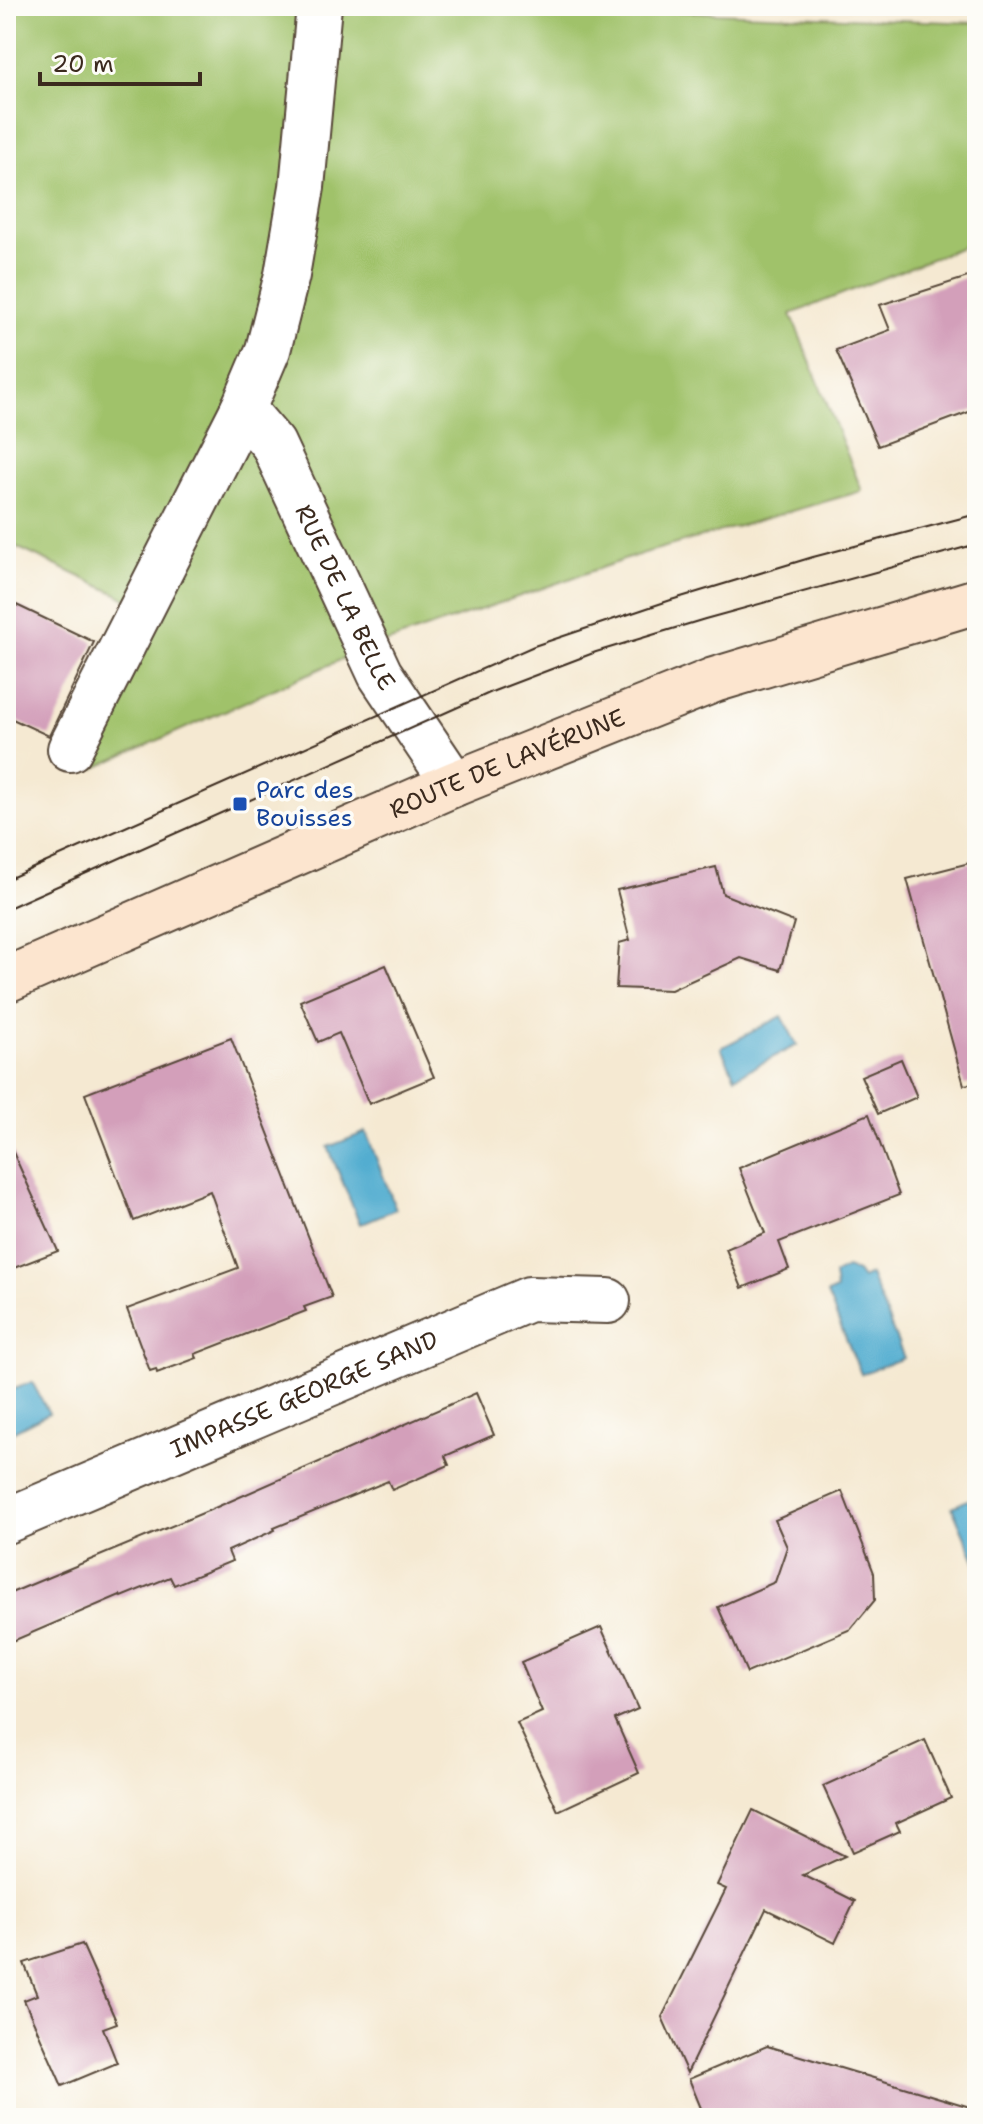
<svg xmlns="http://www.w3.org/2000/svg" width="983" height="2124" font-family="'Shantell Sans',sans-serif">
	<style>
		.green { fill: #a0c26b; stroke: #6e7644; stroke-width: 2 }
		.water { fill: #52add0; stroke: #466c77; stroke-width: 2 }
		.building { fill: #d39fba }
		.lines { fill: none; stroke-linecap: round; stroke-linejoin: round }
		.minor-casing { stroke: #574739; stroke-width: 48 }
		.secondary-casing { stroke: #574739; stroke-width: 48 }
		.minor { stroke: #fff; stroke-width: 44 }
		.secondary { stroke: #fce5cf; stroke-width: 44 }
		.tram { stroke: #3b2a1e; stroke-width: 2 }
		.transit-dot { fill: #1a4fb4; stroke: #fdfcf7; stroke-width: 3 }
		.labels { text-anchor: middle; stroke-width: 7; stroke-linejoin: round; paint-order: stroke }
		.street-label { font-size: 24px; fill: #3b2a1e; stroke: #fdfcf7 }
		.transit-label { font-size: 24px; fill: #164399; stroke: #fdfcf7; text-anchor: start }
	</style>
	<rect width="100%" height="100%" fill="#fdfcf7"/>
	<filter id="ink" filterUnits="userSpaceOnUse"><feTurbulence type="fractalNoise" baseFrequency=".0125" numOctaves="2"/><feDisplacementMap in="SourceGraphic" scale="16" xChannelSelector="R" yChannelSelector="G"/><feConvolveMatrix kernelMatrix="1 2 1 2 8 2 1 2 1" color-interpolation-filters="sRGB"/></filter>
	<filter id="wash" filterUnits="userSpaceOnUse"><feTurbulence type="fractalNoise" baseFrequency=".006" numOctaves="4" result="noise"/><feDisplacementMap in="SourceGraphic" scale="32" xChannelSelector="R" yChannelSelector="G"/><feGaussianBlur stdDeviation="1.8" result="paint"/><feColorMatrix in="noise" values="0 0 0 0 0 0 0 0 0 0 0 0 0 0 0 0 0 1.4 0 .05"/><feComposite in="paint" operator="in"/></filter>
	<g filter="url(#wash)">
		<rect width="100%" height="100%" fill="#f5e9d2"/>
		<path class="green" d="M 6,6 L 532,6 L 977,23 L 977,241 L 791,314 L 862,491 L 641,554 L 356,653 L 95,768 L 154,616 L 117,594 L 6,542 Z"/>
		<path class="water" d="M 782,1016 L 797,1045 L 735,1077 L 721,1048 Z
			M 366,1132 L 396,1209 L 360,1224 L 328,1147 Z
			M 846,1268 L 857,1272 L 862,1279 L 870,1275 L 904,1358 L 861,1374 L 827,1294 L 836,1290 L 834,1275 Z
			M 32,1382 L 49,1413 L 6,1435 L 6,1392 Z
			M 977,1496 L 977,1565 L 952,1507 Z"/>
		<g id="blocks">
			<path class="building" d="M 977,274 L 977,409 L 878,446 L 836,350 L 890,330 L 880,305 Z
				M 6,600 L 94,642 L 49,736 L 6,716 Z
				M 977,861 L 977,1083 L 964,1085 L 907,879 Z
				M 716,867 L 723,894 L 794,922 L 780,970 L 741,958 L 671,990 L 616,988 L 619,943 L 630,940 L 617,890 Z
				M 386,965 L 434,1077 L 369,1104 L 339,1033 L 318,1042 L 300,1001 Z
				M 231,1038 L 332,1297 L 304,1307 L 306,1311 L 195,1354 L 197,1358 L 157,1373 L 156,1369 L 150,1371 L 127,1309 L 238,1268 L 210,1191 L 134,1221 L 85,1094 Z
				M 901,1059 L 917,1097 L 878,1114 L 861,1076 Z
				M 869,1114 L 899,1195 L 779,1242 L 789,1269 L 742,1288 L 726,1249 L 765,1233 L 739,1168 Z
				M 6,1137 L 58,1251 L 6,1271 Z
				M 476,1393 L 494,1435 L 445,1456 L 449,1465 L 392,1490 L 388,1481 L 274,1528 L 275,1530 L 228,1551 L 232,1561 L 174,1585 L 170,1577 L 121,1597 L 120,1595 L 6,1644 L 6,1595 L 210,1510 Z
				M 842,1491 L 874,1573 L 875,1600 L 851,1629 L 747,1673 L 718,1607 L 775,1582 L 787,1547 L 775,1520 Z
				M 601,1627 L 638,1709 L 615,1719 L 639,1773 L 558,1811 L 517,1723 L 542,1712 L 521,1662 Z
				M 925,1740 L 951,1798 L 896,1823 L 900,1831 L 853,1852 L 823,1786 Z
				M 753,1810 L 845,1856 L 803,1875 L 855,1901 L 835,1943 L 766,1909 L 687,2073 L 662,2017 L 726,1889 L 717,1885 Z
				M 82,1944 L 117,2023 L 103,2028 L 117,2063 L 62,2086 L 24,2000 L 37,1995 L 24,1963 Z
				M 767,2046 L 970,2107 L 968,2118 L 705,2118 L 689,2079 Z"/>
		</g>
	</g>
	<g filter="url(#ink)">
		<use href="#blocks" fill-opacity="0" stroke="#574739" stroke-width="2"/>
		<g class="lines">
			<g class="minor-casing">
				<g id="minor">
					<path id="s1" d="M 319,6 L 302,187 L 287,275 L 268,350 L 243,409 L 273,444 L 380,674 L 454,784"/>
					<path d="M 70,749 L 243,409"/>
					<path id="s2" d="M 6,1521 L 529,1299 L 608,1301"/>
				</g>
			</g>
			<g class="secondary-casing">
				<g id="secondary">
					<path id="s3" d="M 6,980 L 454,784 L 714,680 L 977,601"/>
				</g>
			</g>
			<use href="#minor" class="minor"/>
			<use href="#secondary" class="secondary"/>
			<path class="tram" d="M 6,880 L 534,646 L 671,600 L 813,557 L 977,514
				M 6,909 L 494,691 L 596,652 L 705,619 L 977,544"/>
		</g>
	</g>
	<rect class="transit-dot" x="232" y="796" width="16" height="16" rx="4"/>
	<g class="labels">
		<g class="street-label">
			<text dy="8" stroke="none"><textPath href="#s1" startOffset="628">RUE DE LA BELLE</textPath></text>
			<text dy="8" stroke="none"><textPath href="#s3" startOffset="546">ROUTE DE LAVÉRUNE</textPath></text>
			<text dy="8" stroke="none"><textPath href="#s2" startOffset="324">IMPASSE GEORGE SAND</textPath></text>
		</g>
		<g class="transit-label">
			<text x="256" y="798">Parc des<tspan x="256" dy="28">Bouisses</tspan></text>
		</g>
	</g>
	<rect width="983" height="2124" fill="none" stroke="#fdfcf7" stroke-width="32"/>
	<path d="M40 72v12h160v-12" fill="none" stroke="#3b2a1e" stroke-width="4"/>
	<text x="52" y="72" font-size="24" fill="#3b2a1e" stroke="#fdfcf7" stroke-width="6" paint-order="stroke">20 m</text>
</svg>
